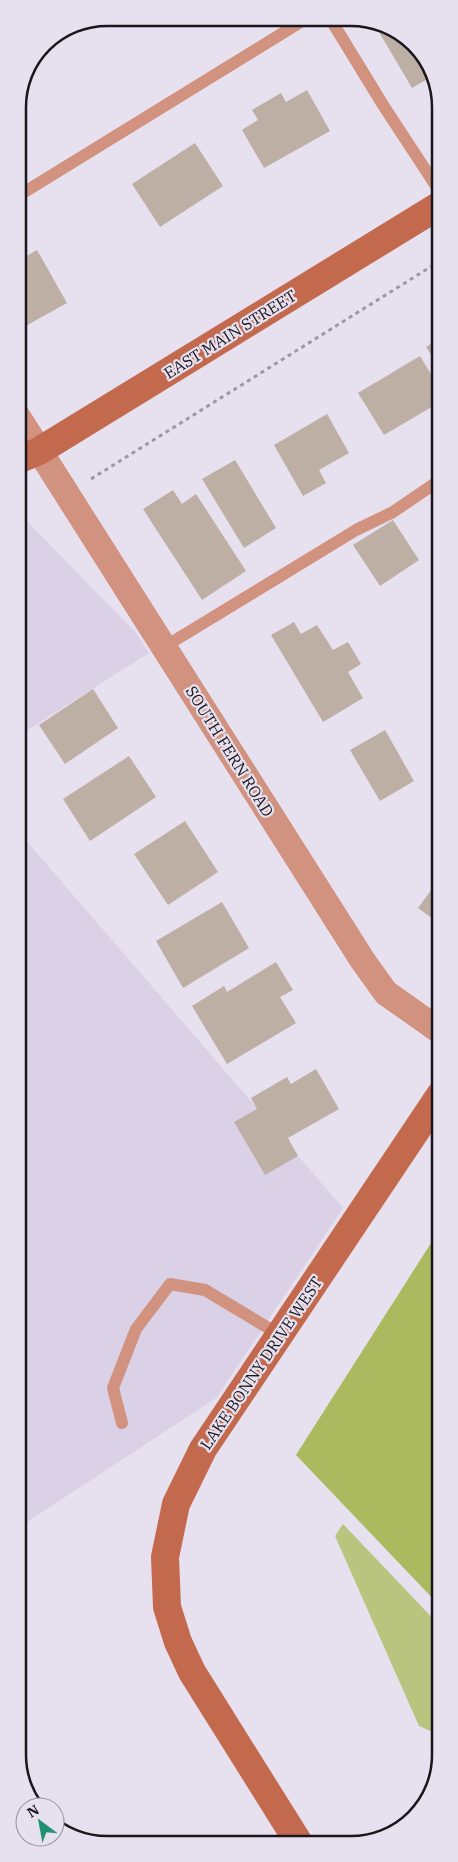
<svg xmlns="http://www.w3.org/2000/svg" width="458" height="1862" font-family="'IBM Plex Serif',serif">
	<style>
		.commercial { fill: #dad1e6 }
		.green { fill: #b9c57e }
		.forest { fill: #abba5e }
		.building { fill: #bdafa4 }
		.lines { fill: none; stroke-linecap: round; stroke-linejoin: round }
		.path { stroke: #9e98a4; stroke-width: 3; stroke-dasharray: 4 4; stroke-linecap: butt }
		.lane { stroke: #d19380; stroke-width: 12 }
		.street { stroke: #d19380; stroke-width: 26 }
		.secondary { stroke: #c3694e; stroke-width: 28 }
		.labels { text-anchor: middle; stroke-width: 4.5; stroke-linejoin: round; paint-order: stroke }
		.street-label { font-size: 16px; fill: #19161c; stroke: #e7e0ef }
		.rim { fill: none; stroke: #19161c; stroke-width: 2.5 }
	</style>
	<rect width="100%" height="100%" fill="#e7e0ef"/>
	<path class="commercial" d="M 18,512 L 136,633 L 149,653 L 18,736 Z
		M 18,831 L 343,1208 L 216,1398 L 18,1528 Z"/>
	<path class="green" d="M 343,1524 L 440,1626 L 440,1735 L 419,1726 L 335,1536 Z"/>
	<path class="forest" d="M 440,1229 L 440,1606 L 296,1455 Z"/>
	<path class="building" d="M 386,28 L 418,48 L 431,77 L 412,88 L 379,32 Z
		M 307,90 L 330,131 L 264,168 L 242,130 L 258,120 L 252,110 L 281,93 L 286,102 Z
		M 195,143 L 223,186 L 160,227 L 132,184 Z
		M 37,250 L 67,303 L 22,328 L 18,320 L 18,261 Z
		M 440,338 L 440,369 L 426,347 Z
		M 420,356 L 440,389 L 440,402 L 384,435 L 358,393 Z
		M 327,414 L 349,453 L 319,470 L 326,483 L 303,496 L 274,445 Z
		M 235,460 L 276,528 L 244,548 L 202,479 Z
		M 173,490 L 182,504 L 196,494 L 246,571 L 202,600 L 143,509 Z
		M 393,520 L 419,560 L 380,586 L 353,545 Z
		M 294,622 L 301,634 L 317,625 L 333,650 L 348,642 L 361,664 L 348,672 L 363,698 L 323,722 L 271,635 Z
		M 93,689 L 118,728 L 65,764 L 39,725 Z
		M 385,730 L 414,781 L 380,801 L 350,750 Z
		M 129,756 L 156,797 L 90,841 L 63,799 Z
		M 185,821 L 218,872 L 168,905 L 134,854 Z
		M 440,878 L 440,924 L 418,908 Z
		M 222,902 L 249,948 L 183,988 L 156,941 Z
		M 276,962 L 293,990 L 280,997 L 296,1023 L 227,1064 L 192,1006 L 224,986 L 227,992 Z
		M 316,1069 L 339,1109 L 288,1138 L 298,1156 L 265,1175 L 234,1122 L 257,1109 L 251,1098 L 287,1077 L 291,1084 Z"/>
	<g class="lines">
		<path class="path" d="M 91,479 L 440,261"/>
		<path class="lane" d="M 331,20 L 383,105 L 440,192
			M 18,196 L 304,20
			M 164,647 L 356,530 L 393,512 L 440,480
			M 122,1423 L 113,1388 L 136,1329 L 170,1284 L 205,1290 L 280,1335"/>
		<path class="street" d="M 18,417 L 363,961 L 386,993 L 440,1031"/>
		<path class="secondary" d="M 18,460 L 39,451 L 440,205
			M 299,1843 L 192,1672 L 178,1642 L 167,1607 L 165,1557 L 176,1504 L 203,1449 L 440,1095"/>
	</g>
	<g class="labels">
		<g class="street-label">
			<text transform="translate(230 334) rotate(-32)" y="6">EAST MAIN STREET</text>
			<text transform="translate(230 751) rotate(58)" y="6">SOUTH FERN ROAD</text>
			<text transform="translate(261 1363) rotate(-56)" y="6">LAKE BONNY DRIVE WEST</text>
		</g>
	</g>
	<path d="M0 0H458V1862H0ZM107 26H351A81 81 0 0 1 432 107V1755A81 81 0 0 1 351 1836H107A81 81 0 0 1 26 1755V107A81 81 0 0 1 107 26Z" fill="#e7e0ef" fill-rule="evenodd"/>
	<path class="rim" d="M107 26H351A81 81 0 0 1 432 107V1755A81 81 0 0 1 351 1836H107A81 81 0 0 1 26 1755V107A81 81 0 0 1 107 26Z"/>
	<g transform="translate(40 1822) rotate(328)"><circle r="24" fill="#e7e0ef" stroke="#958f9b"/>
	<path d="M0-4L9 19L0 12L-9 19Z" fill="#209274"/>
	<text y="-8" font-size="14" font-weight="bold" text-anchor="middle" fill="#19161c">N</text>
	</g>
</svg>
